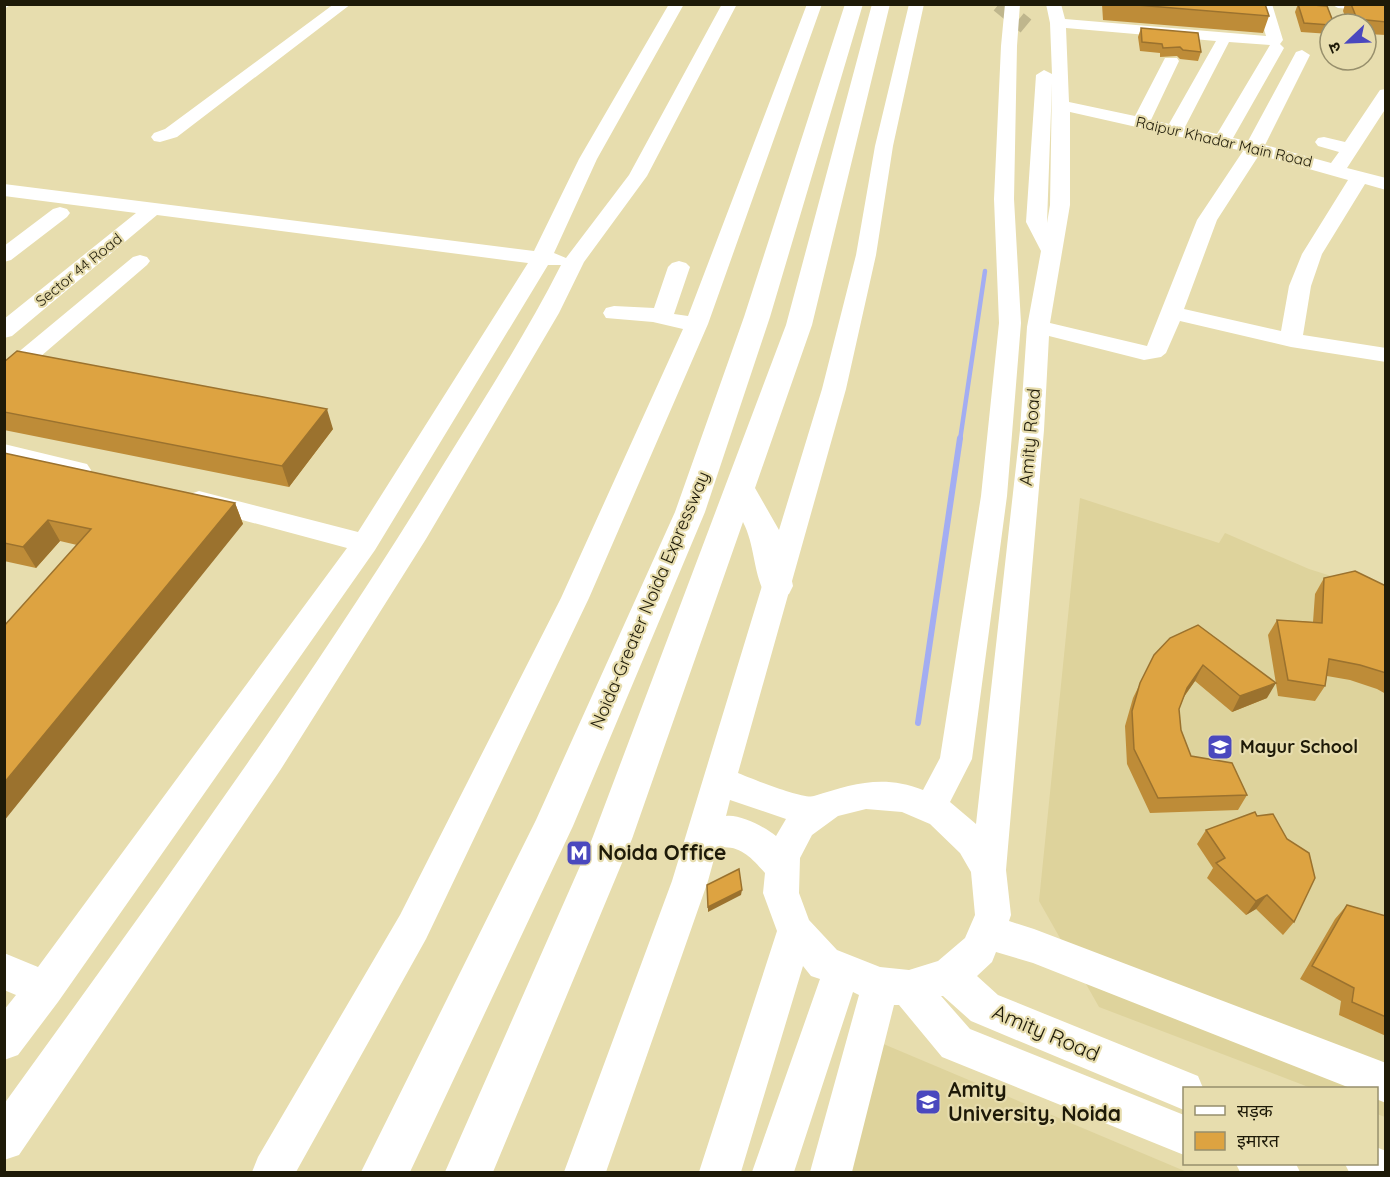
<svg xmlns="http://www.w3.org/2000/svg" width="1390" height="1177" font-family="Quicksand,'Noto Sans Devanagari',sans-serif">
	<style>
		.built { fill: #ded39c }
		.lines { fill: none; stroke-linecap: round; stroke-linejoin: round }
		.stream-far1 { stroke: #a3adf2; stroke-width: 4.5 }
		.stream { stroke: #a3adf2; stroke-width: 6 }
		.minor-tunnel { stroke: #bfb68d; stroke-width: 17; stroke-dasharray: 17 8; stroke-linecap: butt }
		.minor { fill: #fff; fill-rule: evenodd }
		.highway { fill: #fff; fill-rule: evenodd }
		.wall { fill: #be8c38 }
		.shaded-wall { fill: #9b722e }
		.building { fill: #dda341; stroke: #9b722e; stroke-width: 1.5 }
		.labels { text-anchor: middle; stroke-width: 4.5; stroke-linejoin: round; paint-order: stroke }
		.far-street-label { font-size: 15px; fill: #1e1a08; stroke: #e7ddae }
		.street-label { font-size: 18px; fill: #1e1a08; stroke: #e7ddae }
		.poi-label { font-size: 18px; font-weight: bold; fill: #1e1a08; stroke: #e7ddae; text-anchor: start }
		.near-poi-label { font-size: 21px; font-weight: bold; fill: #1e1a08; stroke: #e7ddae; text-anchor: start }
		.near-street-label { font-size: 21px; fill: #1e1a08; stroke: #e7ddae }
	</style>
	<rect width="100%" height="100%" fill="#e7ddae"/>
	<path class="built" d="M 1080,498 L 1219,543 L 1225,533 L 1309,569 L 1385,593 L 1385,1117 L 1377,1114 L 1376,1088 L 1311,1088 L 1099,1007 L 1039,901 Z
		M 855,1032 L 1187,1172 L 813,1172 Z"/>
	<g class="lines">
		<path class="stream-far1" d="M 960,440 L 985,271"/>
		<path class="stream" d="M 918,723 L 960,438"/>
		<path class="minor-tunnel" d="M 999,4 L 1026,26"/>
		<path class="minor" d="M 4,4 L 12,4 L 4,9 Z
			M 334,4 L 351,4 L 177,137 L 160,142 L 154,141 L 151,137 L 154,133 L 165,129 Z
			M 669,4 L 684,4 L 597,159 L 554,253 L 566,258 L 629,175 L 722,4 L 737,4 L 647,176 L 584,262 L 559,313 L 426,539 L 281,769 L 19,1155 L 4,1160 L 4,1104 C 154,896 306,689 440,470 C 482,402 525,336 561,265 L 548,265 L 375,550 L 58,1002 L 18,1055 L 4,1060 L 4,1010 L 16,995 L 4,990 L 4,953 L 38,967 L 347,548 L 190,506 L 186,500 L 190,494 L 199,491 L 358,532 L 528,263 L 157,215 L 12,336 L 4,338 L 4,319 L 136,213 L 4,196 L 4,184 L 534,251 L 579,159 Z
			M 807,4 L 822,4 L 708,324 L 589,598 L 426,939 L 296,1172 L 252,1172 L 258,1157 L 400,915 L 561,598 L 683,329 L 653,322 L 606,318 L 603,313 L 606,308 L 614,306 L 654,308 L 668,267 L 672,263 L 679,261 L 686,263 L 690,267 L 674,314 L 688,316 Z
			M 909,4 L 924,4 L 893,146 L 876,255 L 846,389 L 738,773 C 750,778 804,800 814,796 C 852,784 883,774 923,790 L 940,758 L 981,496 L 999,323 L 994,199 L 1001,46 L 1005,4 L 1020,4 L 1017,46 L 1014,199 L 1021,323 L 1007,496 L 972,759 L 950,802 L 976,824 L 1020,430 L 1027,327 L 1041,251 L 1026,222 L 1036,75 L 1044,70 L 1052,74 L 1050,23 L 1046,4 L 1061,4 L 1065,19 L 1266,36 L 1257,4 L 1272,4 L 1283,40 L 1280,44 L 1284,48 L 1233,138 L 1248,141 L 1296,52 L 1302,50 L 1310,55 L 1265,145 L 1331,163 L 1339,152 L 1318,146 L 1315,142 L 1318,138 L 1324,137 L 1345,142 L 1380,90 L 1386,89 L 1386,108 L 1347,168 L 1386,178 L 1386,190 L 1365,184 L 1322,254 L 1311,286 L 1303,335 L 1386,348 L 1386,362 L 1291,347 L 1180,321 L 1166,353 L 1161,357 L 1144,360 L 1049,336 L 1044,430 L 1006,870 L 1011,915 L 1009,921 L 1034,929 L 1386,1063 L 1386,1103 L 1376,1099 L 1376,1088 L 1350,1088 L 1033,963 L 996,952 L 992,962 L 977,976 L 998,995 L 1198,1076 L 1203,1088 L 1184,1088 L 1184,1110 L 971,1021 L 943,996 L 941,996 L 970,1029 L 1184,1115 L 1184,1155 L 942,1057 L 899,1005 L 894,1005 L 852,1172 L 810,1172 L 859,995 L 853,992 L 794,1172 L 752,1172 L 820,979 L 811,976 L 803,966 L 741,1172 L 699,1172 L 777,931 L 763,893 L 765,873 C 751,857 739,844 717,848 L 708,881 L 606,1172 L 564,1172 L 672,881 L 822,389 L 856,255 L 875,146 ZM 1066,28 L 1216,41 L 1169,124 L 1151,120 L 1179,61 L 1177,58 L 1165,58 L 1135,116 L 1069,102 ZM 1229,42 L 1270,45 L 1217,134 L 1185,127 ZM 1052,83 L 1050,205 L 1047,223 ZM 1070,112 L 1243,151 L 1197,220 L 1147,346 L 1050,323 L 1070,205 ZM 1259,155 L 1348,180 L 1302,254 L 1289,286 L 1281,331 L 1184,309 L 1217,220 ZM 730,800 L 786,819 L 776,836 C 765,827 740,814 726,816 ZM 866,809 L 902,812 L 930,824 L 960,853 L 971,872 L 975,915 L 965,938 L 938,961 L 909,970 L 880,967 L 837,950 L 809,920 L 799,893 L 800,858 L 812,835 L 838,816 Z
			M 1331,4 L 1386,4 L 1386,12 L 1338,8 Z
			M 60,207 L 67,209 L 70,213 L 67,217 L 11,260 L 4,262 L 4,246 L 53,209 Z
			M 140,255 L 147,257 L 150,261 L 147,265 L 12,381 L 4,383 L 4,364 L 133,257 Z
			M 4,444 L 87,464 L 91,470 L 87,476 L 78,479 L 4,460 Z
			M 1376,1147 L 1386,1151 L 1386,1172 L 1349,1172 L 1345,1164 L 1376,1164 Z
			M 1236,1164 L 1296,1164 L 1300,1172 L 1240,1172 Z"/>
		<path class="highway" d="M 845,4 L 863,4 L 770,317 L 705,512 L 573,826 L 410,1172 L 361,1172 L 536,820 L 675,512 L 744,317 Z
			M 872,4 L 890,4 L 812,325 L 755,488 L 783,537 L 793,586 L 789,594 L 777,598 L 765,594 C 753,572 755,545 743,522 L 632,839 L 493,1172 L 445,1172 L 592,839 L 786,325 Z"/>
	</g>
	<path class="wall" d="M 1102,4 L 1265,4 L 1269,16 L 1263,33 L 1103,20 Z
		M 1298,4 L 1308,4 L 1330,24 L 1330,34 L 1301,32 L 1295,12 Z
		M 1345,4 L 1384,4 L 1386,7 L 1386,35 L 1366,34 L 1366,24 L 1348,24 L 1343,11 Z
		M 1141,28 L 1201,52 L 1198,61 L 1180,59 L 1177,56 L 1160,57 L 1160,53 L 1140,51 L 1138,37 Z
		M 4,362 L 333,429 L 289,487 L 4,430 Z
		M 4,453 L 235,503 L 243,524 L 77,545 L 60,541 L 36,568 L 4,561 Z
		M 1324,578 L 1386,586 L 1386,694 L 1377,689 L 1350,680 L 1327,676 L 1325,686 L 1315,701 L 1278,696 L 1268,635 L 1277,620 L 1313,622 L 1315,594 Z
		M 1198,625 L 1267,698 L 1232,712 L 1195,681 L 1184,697 L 1179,709 L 1181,730 L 1191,756 L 1247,795 L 1238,810 L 1150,813 L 1127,764 L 1125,726 L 1133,698 L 1154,655 Z
		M 1206,830 L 1294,922 L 1283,935 L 1256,909 L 1246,915 L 1207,878 L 1213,868 L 1197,844 Z
		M 1347,905 L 1386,916 L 1386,1036 L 1339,1015 L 1341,1001 L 1300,979 L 1335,919 Z"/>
	<path class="shaded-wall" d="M 327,409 L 333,429 L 289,487 L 282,466 Z
		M 235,503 L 243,524 L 4,821 L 4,783 Z
		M 48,520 L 60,541 L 36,568 L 23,547 Z
		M 1203,665 L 1195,681 L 1179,703 L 1187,688 Z
		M 1276,683 L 1267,698 L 1232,712 L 1240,696 Z
		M 742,890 L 741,895 L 708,912 L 708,907 Z
		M 1267,895 L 1256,909 L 1246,915 L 1256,901 Z"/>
	<path class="building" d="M 1125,4 L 1265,4 L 1269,16 Z
		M 1298,4 L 1327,6 L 1334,24 L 1330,24 L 1330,25 L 1304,23 Z
		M 1351,4 L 1384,4 L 1386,7 L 1386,22 L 1357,19 Z
		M 1141,28 L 1198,33 L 1201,52 L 1183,50 L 1180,47 L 1163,48 L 1162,44 L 1142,42 Z
		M 17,351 L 327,409 L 282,466 L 4,412 L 4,362 Z
		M 4,453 L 235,503 L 4,783 L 4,626 L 91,529 L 48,520 L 23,547 L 4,543 Z
		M 1355,571 L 1386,586 L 1386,673 L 1360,665 L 1329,659 L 1325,686 L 1288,680 L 1277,620 L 1322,623 L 1324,578 Z
		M 1198,625 L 1276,683 L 1240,696 L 1203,665 L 1187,688 L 1179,709 L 1181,730 L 1191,756 L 1232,763 L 1247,795 L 1158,798 L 1134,749 L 1132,711 L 1140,683 L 1154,655 L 1170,638 Z
		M 1255,812 L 1257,816 L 1273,814 L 1287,839 L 1309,853 L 1315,878 L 1294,922 L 1267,895 L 1256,901 L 1216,863 L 1225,858 L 1206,830 Z
		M 739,869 L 742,890 L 708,907 L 707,885 Z
		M 1347,905 L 1386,916 L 1386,1017 L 1352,1002 L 1354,988 L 1312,966 Z"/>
	<defs>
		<g id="school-square" transform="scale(1.35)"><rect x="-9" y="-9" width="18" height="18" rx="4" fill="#4a48be" stroke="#e7ddae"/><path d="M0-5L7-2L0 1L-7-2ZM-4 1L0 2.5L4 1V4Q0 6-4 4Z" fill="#fff"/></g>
		<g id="metro-square" transform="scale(1.35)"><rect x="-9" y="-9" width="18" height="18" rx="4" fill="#4a48be" stroke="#e7ddae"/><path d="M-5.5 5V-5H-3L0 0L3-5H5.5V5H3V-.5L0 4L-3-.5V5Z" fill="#fff"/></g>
		<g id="university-square" transform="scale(1.35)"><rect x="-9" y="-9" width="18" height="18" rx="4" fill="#4a48be" stroke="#e7ddae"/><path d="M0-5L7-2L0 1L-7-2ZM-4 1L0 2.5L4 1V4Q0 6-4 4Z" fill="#fff"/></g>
	</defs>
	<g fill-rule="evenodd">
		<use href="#school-square" x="1220" y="747"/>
		<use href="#metro-square" x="579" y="853"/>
		<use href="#university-square" x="928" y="1102"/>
	</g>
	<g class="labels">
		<g class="far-street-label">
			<text transform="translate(1224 142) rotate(13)" y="5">Raipur Khadar Main Road</text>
			<text transform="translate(79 270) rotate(-39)" y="5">Sector 44 Road</text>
		</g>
		<g class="street-label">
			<text transform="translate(1030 437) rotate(-85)" y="6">Amity Road</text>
			<text transform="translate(650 600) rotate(-67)" y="6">Noida-Greater Noida Expressway</text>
		</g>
		<g class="poi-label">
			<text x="1240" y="753">Mayur School</text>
		</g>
		<g class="near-poi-label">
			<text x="598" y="860">Noida Office</text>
			<text x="948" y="1097">Amity<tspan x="948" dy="24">University, Noida</tspan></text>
		</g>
		<g class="near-street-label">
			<text transform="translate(1046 1033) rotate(23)" y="7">Amity Road</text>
		</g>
	</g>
	<rect width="1390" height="1177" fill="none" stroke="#1e1a08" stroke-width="12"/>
	<rect x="1183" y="1087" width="195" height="78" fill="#e7ddae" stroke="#978f6c" stroke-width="1.5"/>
	<rect x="1195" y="1106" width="30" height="9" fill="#ffffff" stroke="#978f6c" stroke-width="1.5"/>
	<text x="1237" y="1117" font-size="18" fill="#1e1a08">सड़क</text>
	<rect x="1195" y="1132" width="30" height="18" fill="#dda341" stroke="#978f6c" stroke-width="1.5"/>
	<text x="1237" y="1147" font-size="18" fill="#1e1a08">इमारत</text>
	<g transform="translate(1348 42) rotate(247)"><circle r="28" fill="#e7ddae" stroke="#978f6c" stroke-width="1.5"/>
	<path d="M0-4.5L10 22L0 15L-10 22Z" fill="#4a48be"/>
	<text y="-9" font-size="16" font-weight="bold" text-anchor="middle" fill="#1e1a08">उ</text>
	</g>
</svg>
